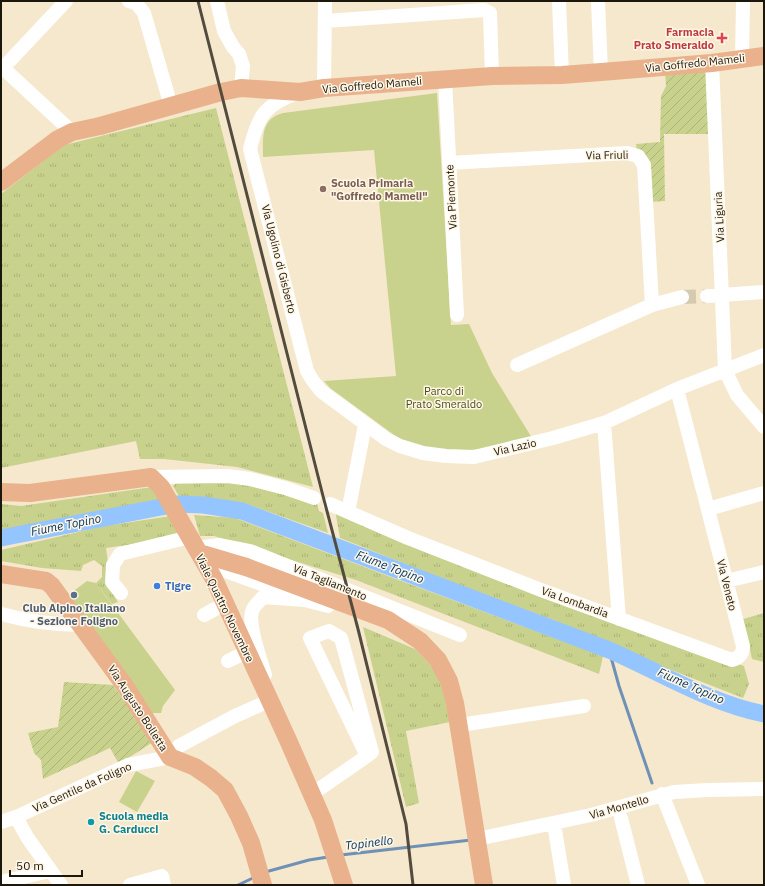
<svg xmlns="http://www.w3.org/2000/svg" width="765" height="886" font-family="'IBM Plex Sans',sans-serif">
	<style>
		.grass { fill: url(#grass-tufts) }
		.park { fill: #c8d28c }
		.garden { fill: url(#garden-furrows) }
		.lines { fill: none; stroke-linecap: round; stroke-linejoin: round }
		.stream { stroke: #7091b6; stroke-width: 3 }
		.river { stroke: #94c5ff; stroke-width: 17 }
		.minor-tunnel { stroke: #d5c9b0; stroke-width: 14; stroke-dasharray: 14 7; stroke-linecap: butt }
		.minor { stroke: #fff; stroke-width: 14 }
		.major { stroke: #e9b28d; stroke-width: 18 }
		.rail { stroke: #534c3e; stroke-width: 3 }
		.health-dot { fill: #e0444e; stroke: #fff6e5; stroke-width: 1.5 }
		.education-dot { fill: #8d6e63; stroke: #fff6e5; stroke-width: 1.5 }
		.shop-dot { fill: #3f7fe0; stroke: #fff6e5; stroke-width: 1.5 }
		.service-dot { fill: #5c6f8a; stroke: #fff6e5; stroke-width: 1.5 }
		.culture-dot { fill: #0f9aa8; stroke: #fff6e5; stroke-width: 1.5 }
		.labels { text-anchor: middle; stroke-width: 3; stroke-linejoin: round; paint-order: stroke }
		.health-label { font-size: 11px; font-weight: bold; fill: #be3a42; stroke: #fff6e5; text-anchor: end }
		.street-label { font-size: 11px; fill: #1c170d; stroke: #fff6e5 }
		.education-label { font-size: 11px; font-weight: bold; fill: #785e54; stroke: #fff6e5; text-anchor: start }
		.park-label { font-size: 11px; fill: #484e18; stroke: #fff6e5 }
		.shop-label { font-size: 11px; font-weight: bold; fill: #366cbe; stroke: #fff6e5; text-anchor: start }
		.service-label { font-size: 11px; font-weight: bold; fill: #4e5e75; stroke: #fff6e5 }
		.culture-label { font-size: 11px; font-weight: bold; fill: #0d838f; stroke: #fff6e5; text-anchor: start }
		.water-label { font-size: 12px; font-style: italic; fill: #013567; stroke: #fff6e5 }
	</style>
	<defs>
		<pattern id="grass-tufts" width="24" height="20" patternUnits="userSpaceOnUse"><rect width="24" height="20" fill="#c8d28c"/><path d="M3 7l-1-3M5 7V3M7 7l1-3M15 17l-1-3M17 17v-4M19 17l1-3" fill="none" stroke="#abb478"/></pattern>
		<pattern id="garden-furrows" width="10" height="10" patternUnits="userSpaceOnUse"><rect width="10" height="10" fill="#c8d28c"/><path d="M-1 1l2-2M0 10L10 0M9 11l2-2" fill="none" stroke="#abb478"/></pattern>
	</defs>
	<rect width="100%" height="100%" fill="#f6e8cd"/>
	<path class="grass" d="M 216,108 L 313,487 L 237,467 L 164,459 L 140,459 L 136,441 L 1,468 L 1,194 L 64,145 Z
		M 178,481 L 239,481 L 317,504 L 319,511 L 323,513 L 328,533 L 244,503 L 198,498 L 180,498 L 173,486 Z
		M 152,487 L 159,500 L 1,530 L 1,504 L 21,506 Z
		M 335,510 L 559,599 L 744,666 L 749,684 L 743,698 L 656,664 L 556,621 L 458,585 L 340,538 Z
		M 194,515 L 235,518 L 396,579 L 603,656 L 599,674 L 356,580 L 214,536 L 200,536 Z
		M 171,516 L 182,537 L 106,548 L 108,562 L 106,583 L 118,602 L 112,604 L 96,583 L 102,577 L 102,566 L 94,560 L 83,565 L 81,571 L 42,568 L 1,561 L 1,550 L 104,526 Z
		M 764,613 L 764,662 L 752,659 L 743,619 Z
		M 363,627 L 415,649 L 436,671 L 445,695 L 450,722 L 406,731 L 419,803 L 406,807 Z"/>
	<path class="park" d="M 437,93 L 451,325 L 469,324 L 492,373 L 532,438 L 485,449 L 455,451 L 427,449 L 401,440 L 330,388 L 324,381 L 396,376 L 374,150 L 263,157 C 263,144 261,128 271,119 C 274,116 279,114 283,113 Z
		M 87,581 L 96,583 L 175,690 L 163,706 L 161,713 L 146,713 L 64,598 Z
		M 136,771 L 155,781 L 137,812 L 119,802 Z"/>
	<path class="garden" d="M 708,67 L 710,134 L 664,134 L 665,201 L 649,202 L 637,152 L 636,144 L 660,142 L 661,96 L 666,86 L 665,71 Z
		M 64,682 L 113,685 L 153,742 L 119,764 L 110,748 L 43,779 L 41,760 L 34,753 L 28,733 L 58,727 Z"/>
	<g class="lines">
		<path class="stream" d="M 609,650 L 619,686 L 652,783
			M 341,855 L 471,840
			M 269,871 L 309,860 L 328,857
			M 238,885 L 255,877"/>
		<path class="river" d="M 1,538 L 177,504 L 203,505 L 242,511 L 609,650 C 660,672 709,703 764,714"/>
		<path class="minor-tunnel" d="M 682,297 L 707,296"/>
		<path class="minor" d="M 129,1 L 136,3 L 144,13 L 171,106
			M 217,1 L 224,31 L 233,47 L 239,54 L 243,66 L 241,88
			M 559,1 L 562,75
			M 598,1 L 601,72
			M 325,21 L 484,10 L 490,13 L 492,76
			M 742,58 L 743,1
			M 712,63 L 725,370 L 737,395 L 764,427
			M 1,66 L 72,132
			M 3,68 L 66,1
			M 445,79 L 457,315
			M 324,88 L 325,1
			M 297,93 C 265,105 258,115 250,149 L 307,371 L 313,381 L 321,391 L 386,439 L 400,446 L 423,453 L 446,456 L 474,457 L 553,438 L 604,423 L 677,389 L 764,355
			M 449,163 L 627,153 L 638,156 L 644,165 L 652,305
			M 707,296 L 764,292
			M 517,365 L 652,305 L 682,297
			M 604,423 L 619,619
			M 151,477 L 228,476 L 250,479 L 285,488 L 314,498
			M 330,504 L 408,538 L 541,590 L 732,660 C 739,658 743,654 743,646 L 677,389
			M 708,509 L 764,493
			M 348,512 L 365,425
			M 196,548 L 220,545 L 250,551 L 460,635
			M 206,564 L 289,594
			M 726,581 L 764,572
			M 121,593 L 112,582 L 113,565 L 120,554 L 190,537
			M 1,614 C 27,621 54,625 81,625
			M 204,615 L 215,609
			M 228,661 L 240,655
			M 265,675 C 261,660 246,622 253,609 C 255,605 260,601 263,597 L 305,600 L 328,606
			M 460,725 L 584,706
			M 312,794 L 367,756 L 310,638 L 329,631 L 341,638 L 372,752 L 367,756
			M 662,794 L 698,885
			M 16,817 L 27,837 L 61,885
			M 621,818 L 638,885
			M 1,822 L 16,817 L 128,765 L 170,757 L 179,746 L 235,716 L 269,701
			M 554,824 L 564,885
			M 477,839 L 591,815 L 674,792 L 707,790 L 764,789
			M 1,882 L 50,871
			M 130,885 L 162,876 L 164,885"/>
		<path class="major" d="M 1,182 L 58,139 L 72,132 L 100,126 L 221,92 L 241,88 L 300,92 L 324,88 L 492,76 L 562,75 L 601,72 L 712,63 L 764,56
			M 1,492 L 30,493 L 144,478 L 151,477 L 161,487 L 214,579 L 288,740 L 323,820 L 344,885
			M 199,553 L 246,567 L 388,620 L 420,641 L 438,660 L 449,681 L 455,703 L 484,885
			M 1,574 L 46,581 L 52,586 L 125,686 L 170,757 L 195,767 L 211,778 L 225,790 L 239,816 L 251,843 L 263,885"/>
		<path class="rail" d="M 198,1 L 323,496 L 358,629 L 406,824 L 413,885"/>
	</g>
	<path class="health-dot" d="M720 32h4v4h4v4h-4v4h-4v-4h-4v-4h4z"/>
	<circle class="education-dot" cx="323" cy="189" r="4"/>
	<circle class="shop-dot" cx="157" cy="586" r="4"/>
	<circle class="service-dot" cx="74" cy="595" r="4"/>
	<circle class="culture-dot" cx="91" cy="822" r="4"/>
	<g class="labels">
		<g class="health-label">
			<text x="714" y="36">Farmacia<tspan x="714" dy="13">Prato Smeraldo</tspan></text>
		</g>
		<g class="street-label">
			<text transform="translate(695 63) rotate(-6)" y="4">Via Goffredo Mameli</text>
			<text transform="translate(372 85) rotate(-5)" y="4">Via Goffredo Mameli</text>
			<text transform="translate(607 155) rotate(-1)" y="4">Via Friuli</text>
			<text transform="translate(451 197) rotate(-93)" y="4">Via Piemonte</text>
			<text transform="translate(719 217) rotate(-93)" y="4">Via Liguria</text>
			<text transform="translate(279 259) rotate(76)" y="4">Via Ugolino di Gisberto</text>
			<text transform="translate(515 447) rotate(-13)" y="4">Via Lazio</text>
			<text transform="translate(330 582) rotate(22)" y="4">Via Tagliamento</text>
			<text transform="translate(727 585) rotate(76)" y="4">Via Veneto</text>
			<text transform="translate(575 602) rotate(20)" y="4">Via Lombardia</text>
			<text transform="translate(225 608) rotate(64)" y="4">Viale Quattro Novembre</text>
			<text transform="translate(138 708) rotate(57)" y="4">Via Augusto Bolletta</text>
			<text transform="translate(82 787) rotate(-24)" y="4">Via Gentile da Foligno</text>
			<text transform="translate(619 807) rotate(-16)" y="4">Via Montello</text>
		</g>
		<g class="education-label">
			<text x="331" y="187">Scuola Primaria<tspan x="331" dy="13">"Goffredo Mameli"</tspan></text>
		</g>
		<g class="park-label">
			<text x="444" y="395">Parco di<tspan x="444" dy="13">Prato Smeraldo</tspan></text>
		</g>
		<g class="shop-label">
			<text x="165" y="590">Tigre</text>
		</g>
		<g class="service-label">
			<text x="74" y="612">Club Alpino Italiano<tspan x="74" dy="13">- Sezione Foligno</tspan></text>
		</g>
		<g class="culture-label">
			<text x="99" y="820">Scuola media<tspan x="99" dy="13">G. Carducci</tspan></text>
		</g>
		<g class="water-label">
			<text transform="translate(66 525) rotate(-11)" y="4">Fiume Topino</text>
			<text transform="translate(390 567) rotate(21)" y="4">Fiume Topino</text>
			<text transform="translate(691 686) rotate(24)" y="4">Fiume Topino</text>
			<text transform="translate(369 843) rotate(-7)" y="4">Topinello</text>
		</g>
	</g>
	<rect width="765" height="886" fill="none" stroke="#1c170d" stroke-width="4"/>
	<path d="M10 870v6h72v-6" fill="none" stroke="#1c170d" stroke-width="2"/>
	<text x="16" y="870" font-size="12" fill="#1c170d" stroke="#fff6e5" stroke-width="3" paint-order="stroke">50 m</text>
</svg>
